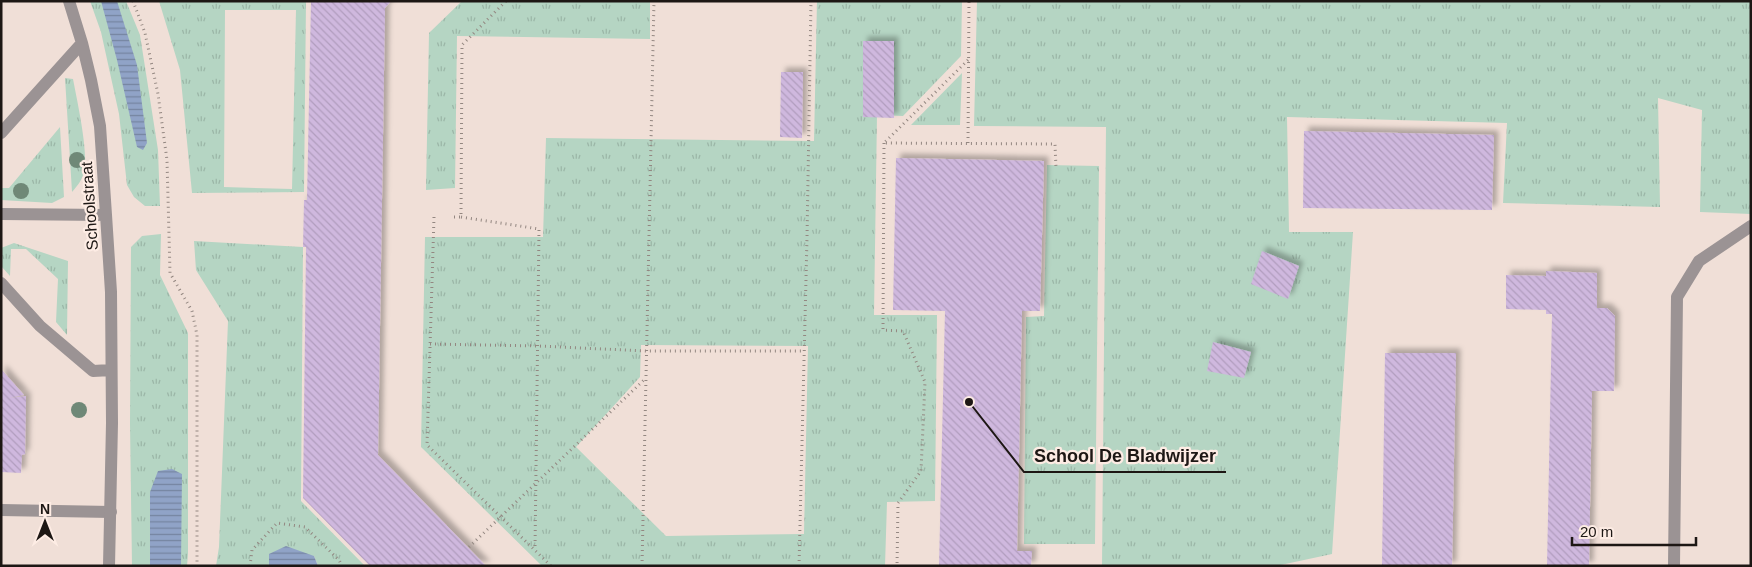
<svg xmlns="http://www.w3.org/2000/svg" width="1752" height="567" font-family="Arial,sans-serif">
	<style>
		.grass { fill: url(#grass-tufts); fill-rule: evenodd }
		.water { fill: url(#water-rules) }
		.building { fill: url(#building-back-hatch); filter: url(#shadow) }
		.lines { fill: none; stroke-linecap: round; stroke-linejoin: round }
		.path { stroke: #938781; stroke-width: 3; stroke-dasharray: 1 4; stroke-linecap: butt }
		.service { stroke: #9b9394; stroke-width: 12 }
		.minor { stroke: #9b9394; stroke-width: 12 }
		.tree { fill: #6f8877 }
		.labels { text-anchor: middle; stroke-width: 4.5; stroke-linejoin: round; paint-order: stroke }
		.street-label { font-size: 16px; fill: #1d1714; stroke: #fdece4 }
		.leader { fill: none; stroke: #1d1714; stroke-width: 2 }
		.callout-dot { fill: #1d1714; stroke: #fdece4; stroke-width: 2 }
		.callout-label { font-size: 18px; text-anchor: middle; font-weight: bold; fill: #1d1714; stroke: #fdece4; stroke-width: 4.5; stroke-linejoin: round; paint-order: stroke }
	</style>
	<defs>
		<pattern id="grass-tufts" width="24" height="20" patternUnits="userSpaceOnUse" patternTransform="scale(1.25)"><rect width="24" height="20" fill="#b5d5c3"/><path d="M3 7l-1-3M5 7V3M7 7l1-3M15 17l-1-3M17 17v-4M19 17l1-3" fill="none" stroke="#9bb6a7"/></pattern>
		<pattern id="water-rules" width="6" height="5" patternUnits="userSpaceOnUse" patternTransform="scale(1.25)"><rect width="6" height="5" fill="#90a3c7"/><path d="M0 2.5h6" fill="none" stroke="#7584a0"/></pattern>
		<pattern id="building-back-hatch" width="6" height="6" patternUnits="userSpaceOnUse" patternTransform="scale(1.25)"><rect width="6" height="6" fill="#cfb8de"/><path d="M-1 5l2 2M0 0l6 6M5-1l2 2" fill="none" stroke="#b19dbe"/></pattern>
		<filter id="shadow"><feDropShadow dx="4.5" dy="-4.5" stdDeviation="2.5" flood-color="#0004"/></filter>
	</defs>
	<rect width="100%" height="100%" fill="#f0dfd7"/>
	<path class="grass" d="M 90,1 L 126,1 L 140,35 L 158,150 L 160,206 L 145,206 L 134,197 L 127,185 L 119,114 L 101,32 Z
		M 159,1 L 306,1 L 304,192 L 192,193 L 180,70 ZM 225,10 L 296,10 L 292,189 L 224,187 Z
		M 462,1 L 650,1 L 650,39 L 457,36 L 455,188 L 426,190 L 429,33 Z
		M 817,1 L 962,1 L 961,56 L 903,116 L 877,115 L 874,315 L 937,315 L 935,501 L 887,502 L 885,566 L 542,566 L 421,447 L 425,237 L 543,237 L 546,138 L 814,141 ZM 641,345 L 808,346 L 804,534 L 666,536 L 576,447 L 640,377 Z
		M 977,1 L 1751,1 L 1751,214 L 1700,212 L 1702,110 L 1658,98 L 1660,207 L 1503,203 L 1507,123 L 1287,117 L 1289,232 L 1353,232 L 1332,554 L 1276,566 L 1102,566 L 1106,127 L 974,126 Z
		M 962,73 L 960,125 L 911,125 Z
		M 65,78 L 73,79 C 77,100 89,154 84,172 C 82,180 78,185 72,192 Z
		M 60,127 L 64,197 L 52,203 L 1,200 L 1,188 L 9,188 Z
		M 1047,165 L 1099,166 L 1095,544 L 1024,544 L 1026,317 L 1044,316 Z
		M 161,234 L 160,275 L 188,333 L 188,554 L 187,566 L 132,566 L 130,424 L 131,247 L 142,236 Z
		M 194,241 L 303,247 L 301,501 L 365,566 L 318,566 L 314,556 L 270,554 L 269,566 L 216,566 L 219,547 L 228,321 L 196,270 Z
		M 14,243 L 68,261 L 67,335 L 56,322 L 58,279 L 26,249 L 11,249 L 10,276 L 1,266 L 1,248 Z"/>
	<path class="water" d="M 101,1 L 117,1 L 137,65 L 147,143 L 143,150 L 137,147 L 117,60 Z
		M 172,469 L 182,474 L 181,566 L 150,566 L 150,492 L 158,471 Z
		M 286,546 L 314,556 L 318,566 L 269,566 L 269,554 Z"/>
	<path class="building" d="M 311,1 L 391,1 L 385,8 L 378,455 L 486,566 L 370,566 L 303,498 L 306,247 L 303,247 L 304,200 L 307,200 Z
		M 863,41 L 894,41 L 894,118 L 863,117 Z
		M 781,72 L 803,72 L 802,138 L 780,137 Z
		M 1304,131 L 1494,135 L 1492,210 L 1303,208 Z
		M 896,158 L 1044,161 L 1040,311 L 1022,311 L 1017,551 L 1032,551 L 1031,566 L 939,566 L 945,311 L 893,310 Z
		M 1262,251 L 1299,266 L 1288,299 L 1251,284 Z
		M 1546,271 L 1597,273 L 1597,308 L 1607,308 L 1615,316 L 1614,391 L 1592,391 L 1589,566 L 1547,566 L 1552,314 L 1546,314 L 1546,310 L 1506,309 L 1506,275 L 1546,276 Z
		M 1213,342 L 1251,352 L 1244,378 L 1207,371 Z
		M 1385,353 L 1456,353 L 1452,566 L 1382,566 Z
		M 1,369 L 24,395 L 9,398 L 26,396 L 25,454 L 22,455 L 21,473 L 1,472 Z"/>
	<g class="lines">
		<path class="path" d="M 133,1 L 145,33 L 158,94 L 167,160 L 170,273 L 192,311 L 197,335 L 197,566
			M 968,60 L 884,143 L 1055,144 L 1056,168
			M 884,143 L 883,330 L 903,331 L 925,382 L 921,471 L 898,503 L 897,566
			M 968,143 L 969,1
			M 434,217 L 427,445 L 551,566
			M 454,217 L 461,217 L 462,45 L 506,1
			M 461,217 L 539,229 L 535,550
			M 430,344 L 538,346 L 646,351 L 803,351
			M 469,547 L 645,379
			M 250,566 L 252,550 L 277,523 L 305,527 L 339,560 L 342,566
			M 642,566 L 654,1
			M 799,566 L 807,238 L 811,1"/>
		<path class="service" d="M 1,510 L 111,512
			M 1674,566 L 1677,297 L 1699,261 L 1751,226"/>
		<path class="minor" d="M 69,1 L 82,43 L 91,80 L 100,126 L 106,215 L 111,292 L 112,423 L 109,566
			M 1,133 L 82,43
			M 1,214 L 106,215
			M 1,283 L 40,326 L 93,371 L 111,370"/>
	</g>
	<g class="tree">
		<circle cx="77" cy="160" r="8"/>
		<circle cx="21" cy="191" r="8"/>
		<circle cx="79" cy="410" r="8"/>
	</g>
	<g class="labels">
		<g class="street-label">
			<text transform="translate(89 206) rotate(-94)" y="6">Schoolstraat</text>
		</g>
	</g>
	<path class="leader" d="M969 402L1024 472H1226"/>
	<circle class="callout-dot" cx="969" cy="402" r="5"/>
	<g class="callout-label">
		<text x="1125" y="462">School De Bladwijzer</text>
	</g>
	<rect width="1752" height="567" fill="none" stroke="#1d1714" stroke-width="5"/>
	<g transform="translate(45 522)" stroke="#fdece4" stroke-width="4" paint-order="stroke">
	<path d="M0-4L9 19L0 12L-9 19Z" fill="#1d1714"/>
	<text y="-8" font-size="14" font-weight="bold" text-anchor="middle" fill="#1d1714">N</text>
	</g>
	<path d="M1572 537v8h124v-8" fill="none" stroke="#1d1714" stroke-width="2.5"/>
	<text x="1580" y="537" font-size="15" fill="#1d1714" stroke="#fdece4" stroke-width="4" paint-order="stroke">20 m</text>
</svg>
